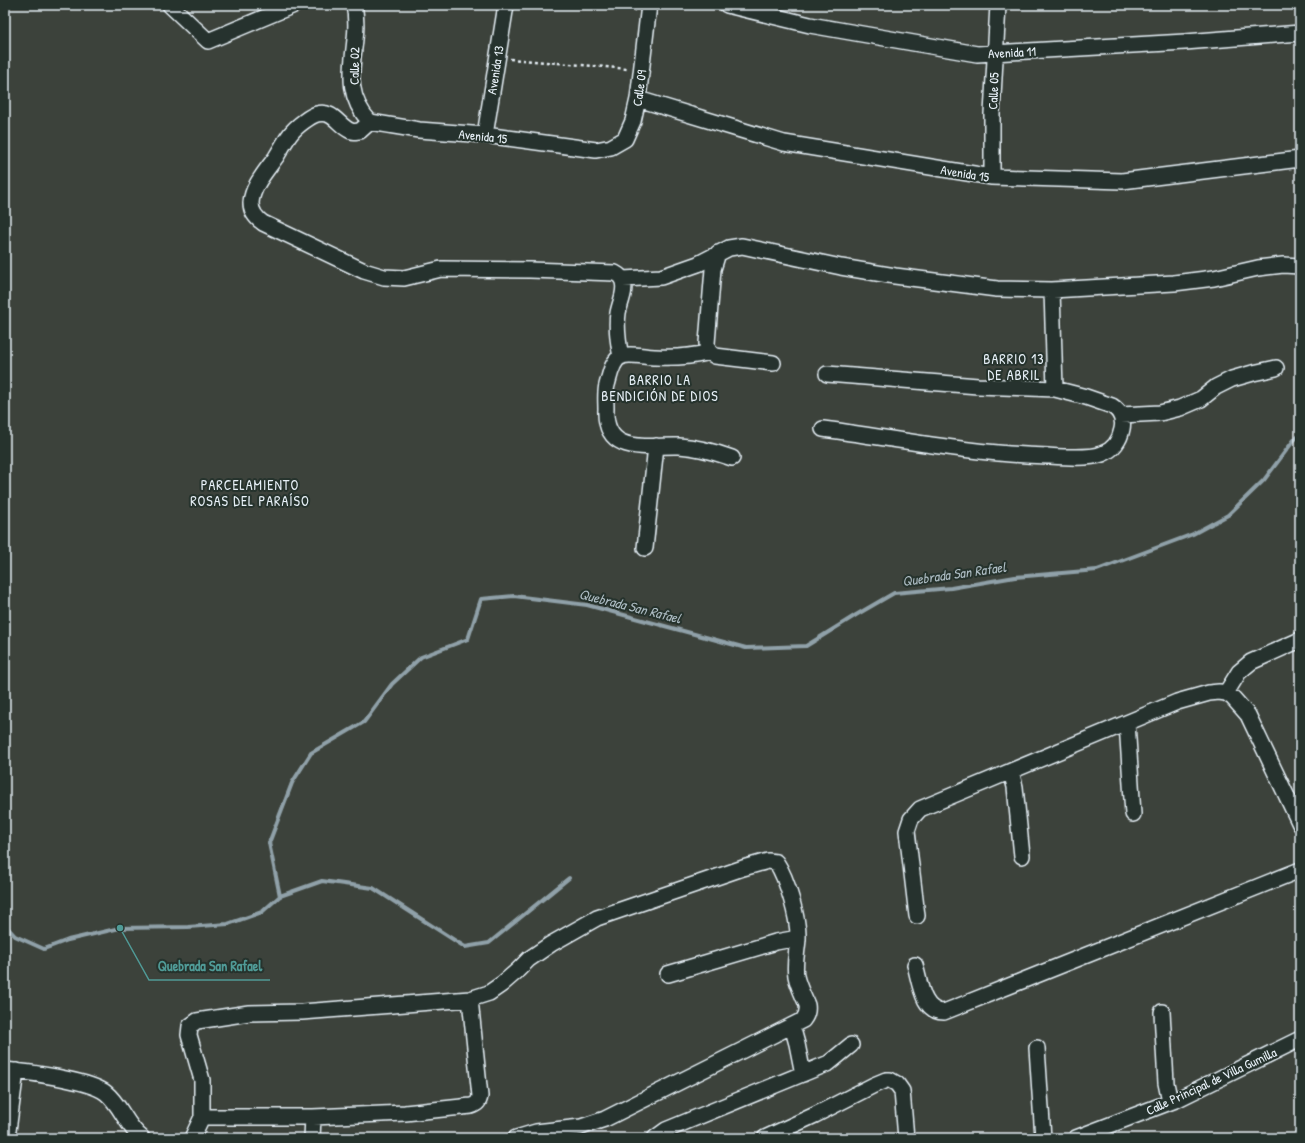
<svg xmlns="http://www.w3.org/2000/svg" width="1305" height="1143" font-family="'Patrick Hand',sans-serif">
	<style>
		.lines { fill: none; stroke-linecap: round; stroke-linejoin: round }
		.stream { stroke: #90a1a9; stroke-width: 4 }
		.street-casing { stroke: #e8f1f8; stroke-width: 18 }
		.path { stroke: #e8f1f8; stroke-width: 2.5; stroke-dasharray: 3 3; stroke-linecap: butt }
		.street { stroke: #26332d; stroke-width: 15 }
		.labels { text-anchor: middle; stroke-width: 4; stroke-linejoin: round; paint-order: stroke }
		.street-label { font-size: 13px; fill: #e8f1f8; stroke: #26332d }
		.neighbourhood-label { font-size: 14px; letter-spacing: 1px; fill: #e8f1f8; stroke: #26332d }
		.water-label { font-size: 14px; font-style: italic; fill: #adbcc3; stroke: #26332d }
		.leader { fill: none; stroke: #509b97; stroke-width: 1.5 }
		.callout-dot { fill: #509b97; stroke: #26332d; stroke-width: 1.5 }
		.callout-label { font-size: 14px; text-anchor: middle; font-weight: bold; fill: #509b97; stroke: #26332d; stroke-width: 4; stroke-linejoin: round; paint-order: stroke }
	</style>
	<rect width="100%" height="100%" fill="#3c423b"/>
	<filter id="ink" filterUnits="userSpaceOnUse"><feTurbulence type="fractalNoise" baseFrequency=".025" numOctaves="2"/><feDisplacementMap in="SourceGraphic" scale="8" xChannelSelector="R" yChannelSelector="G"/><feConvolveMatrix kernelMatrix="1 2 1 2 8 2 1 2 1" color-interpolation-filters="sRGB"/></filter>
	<g filter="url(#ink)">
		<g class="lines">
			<path class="stream" d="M 280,896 L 269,843 L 292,783 L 311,753 L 364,722 L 392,684 L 421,657 L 468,639 L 481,599 L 514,596 L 587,605 L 746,648 L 806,646 L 856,615 L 894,593 L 951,588 L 1015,577 L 1097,570 L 1193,534 L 1228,515 L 1264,480 L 1294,440 L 1300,435
				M 5,925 L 15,936 L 44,949 L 68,940 L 120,928 L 188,927 L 228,924 L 262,912 L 280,896 L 322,881 L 373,888 L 465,947 L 489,943 L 569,878"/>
			<g class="street-casing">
				<path id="street" d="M 170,5 L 208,41 L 294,5
					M 354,5 C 363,47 335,84 370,122
					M 727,5 L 810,25 L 977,54 L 1185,42 L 1300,33
					M 638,99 L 784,143 L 992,177 L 1122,181 L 1300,159
					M 370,122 L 360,131 C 357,131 354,132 351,131 C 338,126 334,110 317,114 C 310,116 297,126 292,132 C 286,139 281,149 276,157 C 267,170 252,186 251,203 C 251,211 256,218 263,223 L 364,271 L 384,277 L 404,278 L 441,269 L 530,270 L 615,273 C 619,275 622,277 623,282 C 626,292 620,302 618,313 C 616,327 618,342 621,357
					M 370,122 L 419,130 L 485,135 L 596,150 L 611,147 L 625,139 L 633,121 L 638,99 L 649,5
					M 485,135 L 506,5
					M 992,177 L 992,114 L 998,5
					M 718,253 L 713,269 L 707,343 C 707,349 709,353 715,356 L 773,363
					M 623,279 L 661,277 L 698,264 L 729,248 L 742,246 L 841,267 L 895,276 L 997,289 L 1052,290 L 1174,283 L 1214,278 L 1258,268 L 1283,265 L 1300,266
					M 1052,290 L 1055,389
					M 710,352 C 691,357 674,358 655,357 C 646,357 630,353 622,356 C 612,360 610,375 607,385 C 605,392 606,401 606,409 C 604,456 647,445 679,446 C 697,447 715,452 732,458
					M 1121,415 L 1160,413 L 1180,408 L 1201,399 L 1216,387 L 1232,379 L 1253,373 L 1276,368
					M 823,429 C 898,439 972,454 1048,456 C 1063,457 1089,459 1102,454 C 1113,450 1120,440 1122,429 C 1124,420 1120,411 1112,406 L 1086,397 L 1055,389 L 978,386 L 827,374
					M 645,548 L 656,446
					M 1226,693 L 1239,672 L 1251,662 L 1300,640
					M 1127,723 L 1133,814
					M 1011,771 L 1015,787 L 1022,856
					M 917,916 L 907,831 L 911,819 L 920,809 L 1177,702 L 1209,693 L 1219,692 L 1226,693 L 1233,698 L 1248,715 L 1300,824
					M 915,965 C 920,982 922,1012 944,1012 L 1300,870
					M 668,974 L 776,942 L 798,938
					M 1162,1012 L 1166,1083 L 1170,1102
					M 792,1026 L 797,1044 L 803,1074
					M 1037,1048 L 1043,1138
					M 5,1070 C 27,1072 90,1080 106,1093 C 121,1105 126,1126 142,1138
					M 202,1117 L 313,1117 L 405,1113 L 471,1106 C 477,1104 479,1102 480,1096 L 470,999
					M 7,1138 L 16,1071
					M 192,1138 L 202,1117 L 202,1080 L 189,1035 L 190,1026 L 197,1021 L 249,1013 L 302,1012 L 470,999 L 489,993 L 502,984 L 517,971 L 529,959 L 551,944 L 597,918 L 743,868 L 768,861 L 776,862 C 787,878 799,920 798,939 C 797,952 794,963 796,976 C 798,986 803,995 807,1005 C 808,1011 807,1015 803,1020 L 605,1119 L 581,1127 L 536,1132 L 516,1138
					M 312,1138 L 313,1117
					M 655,1138 L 666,1130 L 829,1063 L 851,1045
					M 765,1138 L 815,1115 L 874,1085 L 886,1080 L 890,1080 L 897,1084 L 902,1091 L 906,1138
					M 1076,1138 L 1178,1099 L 1300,1039"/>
			</g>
			<path class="path" d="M 581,5 L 636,10
				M 510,59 L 628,69"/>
			<use href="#street" class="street"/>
		</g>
	</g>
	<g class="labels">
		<g class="street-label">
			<text transform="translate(1012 52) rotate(-3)" y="5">Avenida 11</text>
			<text transform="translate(354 66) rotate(-89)" y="5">Calle 02</text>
			<text transform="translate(495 70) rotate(-81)" y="5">Avenida 13</text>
			<text transform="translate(639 88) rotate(-82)" y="5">Calle 09</text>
			<text transform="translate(993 91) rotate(-88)" y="5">Calle 05</text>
			<text transform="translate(483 136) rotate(6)" y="5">Avenida 15</text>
			<text transform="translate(965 173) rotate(9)" y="5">Avenida 15</text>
			<text transform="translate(1211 1081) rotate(-25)" y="5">Calle Principal de Villa Gumilla</text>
		</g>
		<g class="neighbourhood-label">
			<text x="1014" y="364">BARRIO 13<tspan x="1014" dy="16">DE ABRIL</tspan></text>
			<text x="660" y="385">BARRIO LA<tspan x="660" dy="16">BENDICIÓN DE DIOS</tspan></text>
			<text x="250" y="490">PARCELAMIENTO<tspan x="250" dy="16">ROSAS DEL PARAÍSO</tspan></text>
		</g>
		<g class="water-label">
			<text transform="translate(954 574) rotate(-8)" y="5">Quebrada San Rafael</text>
			<text transform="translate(630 606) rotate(14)" y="5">Quebrada San Rafael</text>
		</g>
	</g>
	<path class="leader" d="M120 928L149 980H270"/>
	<circle class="callout-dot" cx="120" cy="928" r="4"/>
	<g class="callout-label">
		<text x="210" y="971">Quebrada San Rafael</text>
	</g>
	<rect width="1305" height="1143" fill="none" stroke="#26332d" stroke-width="20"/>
	<rect x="10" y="10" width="1285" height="1123" fill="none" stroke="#e8f1f8" stroke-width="1.5" filter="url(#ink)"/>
</svg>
